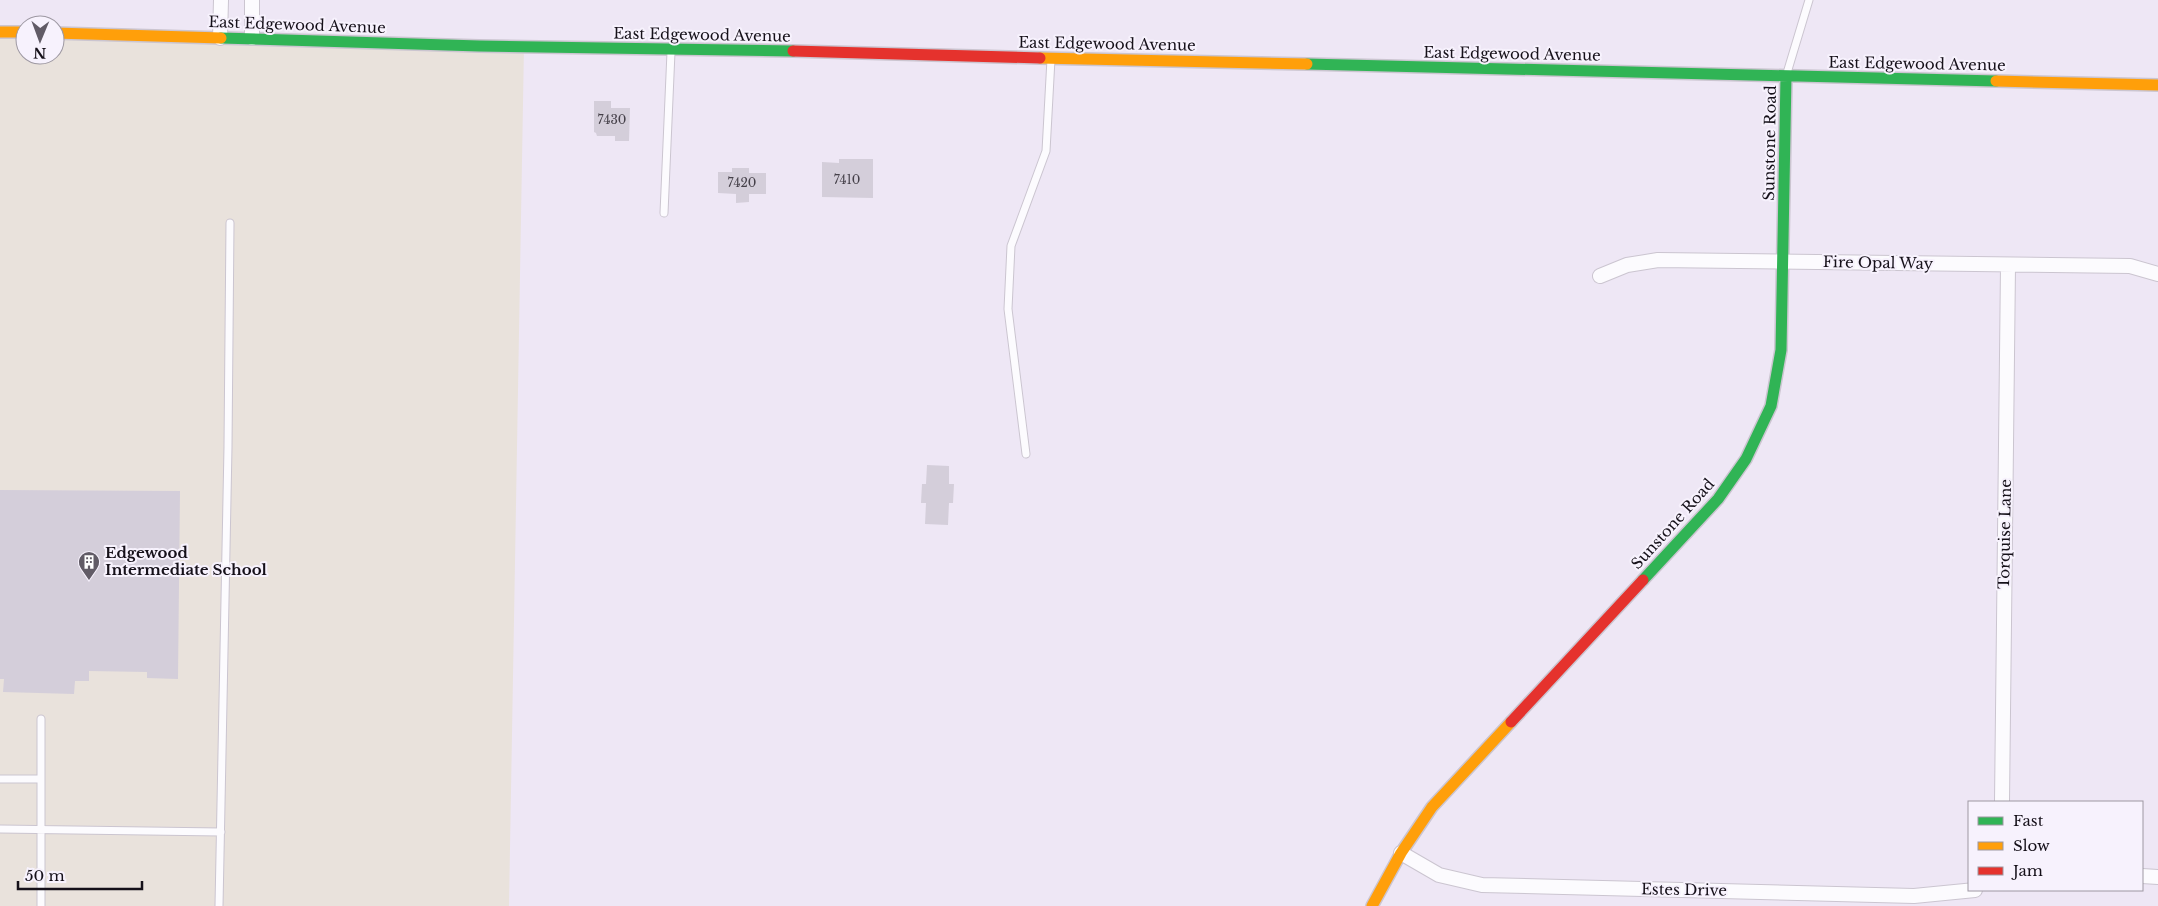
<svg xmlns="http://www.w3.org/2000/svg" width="2158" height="906" font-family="'Libre Baskerville',serif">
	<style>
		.education { fill: #e9e2dc }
		.building { fill: #d4ceda }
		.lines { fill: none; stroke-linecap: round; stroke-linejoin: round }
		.lane-casing { stroke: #cbc5d0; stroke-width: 9 }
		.street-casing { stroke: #cbc5d0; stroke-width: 16 }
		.fast-casing { stroke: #cbc5d0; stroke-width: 14 }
		.slow-casing { stroke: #cbc5d0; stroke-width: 14 }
		.jam-casing { stroke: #cbc5d0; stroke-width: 14 }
		.lane { stroke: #fcfbfe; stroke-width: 7 }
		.street { stroke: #fcfbfe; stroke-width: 14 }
		.fast { stroke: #30b455; stroke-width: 11 }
		.slow { stroke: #ff9f0a; stroke-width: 11 }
		.jam { stroke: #e5322d; stroke-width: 11 }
		.labels { text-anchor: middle; stroke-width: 4; stroke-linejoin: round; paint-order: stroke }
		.number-label { font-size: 12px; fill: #454049 }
		.street-label { font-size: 15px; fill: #151019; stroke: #f7f2fd }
		.poi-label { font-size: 15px; font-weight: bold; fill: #151019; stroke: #f7f2fd; text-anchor: start }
	</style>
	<rect width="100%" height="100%" fill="#eee7f5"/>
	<path class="education" d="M 0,32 L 25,33 L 25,55 L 55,55 L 55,34 L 524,46 L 509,906 L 0,906 Z"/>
	<path class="building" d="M 594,101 L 611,101 L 611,108 L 630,108 L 629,141 L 615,141 L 615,136 L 597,136 L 596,133 L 594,132 Z
		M 839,159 L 873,159 L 873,198 L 822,197 L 822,162 L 839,163 Z
		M 732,168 L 749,168 L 749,173 L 766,173 L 766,194 L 749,194 L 749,202 L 736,203 L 736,194 L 718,193 L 718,172 L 732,172 Z
		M 927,465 L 949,466 L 949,484 L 954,484 L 953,503 L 949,503 L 948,525 L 925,524 L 926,503 L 921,503 L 922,484 L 926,484 Z
		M 0,490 L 180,491 L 178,679 L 147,678 L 147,672 L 89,671 L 89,681 L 75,681 L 74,694 L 3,692 L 4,679 L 0,679 Z"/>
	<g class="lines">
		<g class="lane-casing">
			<path id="lane" d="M 1787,73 L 1809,0
				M 664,213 L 671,52
				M 1026,454 L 1008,309 L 1011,246 L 1046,151 L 1051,59
				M 41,719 L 41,779
				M 0,779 L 41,779 L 41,906
				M 0,829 L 221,832
				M 219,906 L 228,447 L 230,223"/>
		</g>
		<g class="street-casing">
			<path id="street" d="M 220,38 L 221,0
				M 252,38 L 252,0
				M 1600,276 L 1627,265 L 1658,260 L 2130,266 L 2158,274
				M 2002,802 L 2008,266
				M 1401,853 L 1439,875 L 1482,885 L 1914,896 L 1975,890
				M 2142,876 L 2158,877"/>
		</g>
		<g class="fast-casing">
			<path id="fast" d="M 221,38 L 479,46 L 793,51
				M 1307,64 L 1996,81
				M 1643,580 L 1718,499 L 1746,459 L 1771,406 L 1781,350 L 1786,76"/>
		</g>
		<g class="slow-casing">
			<path id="slow" d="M 0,32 L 25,32
				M 55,33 L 221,38
				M 1040,58 L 1307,64
				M 1996,81 L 2158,85
				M 1372,906 L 1401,853 L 1432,807 L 1511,722"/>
		</g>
		<g class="jam-casing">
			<path id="jam" d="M 793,51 L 1040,58
				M 1511,722 L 1643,580"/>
		</g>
		<use href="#lane" class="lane"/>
		<use href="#street" class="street"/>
		<use href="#fast" class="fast"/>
		<use href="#slow" class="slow"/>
		<use href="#jam" class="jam"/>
	</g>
	<defs>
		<g id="building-pin" transform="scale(1.125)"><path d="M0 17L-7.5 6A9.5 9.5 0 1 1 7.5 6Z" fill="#615b66" stroke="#f7f2fd"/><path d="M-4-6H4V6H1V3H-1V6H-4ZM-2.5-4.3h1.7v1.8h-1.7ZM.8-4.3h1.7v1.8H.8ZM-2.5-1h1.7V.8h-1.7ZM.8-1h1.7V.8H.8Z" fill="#fff"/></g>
	</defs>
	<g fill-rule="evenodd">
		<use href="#building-pin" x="89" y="562"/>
	</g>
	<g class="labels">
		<g class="number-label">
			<text x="612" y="124">7430</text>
			<text x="847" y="184">7410</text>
			<text x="742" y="187">7420</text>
		</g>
		<g class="street-label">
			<text transform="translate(297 25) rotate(2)" y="5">East Edgewood Avenue</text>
			<text transform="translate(702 35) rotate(1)" y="5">East Edgewood Avenue</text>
			<text transform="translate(1107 44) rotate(1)" y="5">East Edgewood Avenue</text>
			<text transform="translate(1512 54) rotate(1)" y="5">East Edgewood Avenue</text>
			<text transform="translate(1917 64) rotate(1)" y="5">East Edgewood Avenue</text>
			<text transform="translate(1770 143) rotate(-89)" y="5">Sunstone Road</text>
			<text transform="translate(1878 263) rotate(1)" y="5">Fire Opal Way</text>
			<text transform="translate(1673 524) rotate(-48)" y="5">Sunstone Road</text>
			<text transform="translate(2005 534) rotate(-89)" y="5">Torquise Lane</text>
			<text transform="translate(1684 890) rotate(1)" y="5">Estes Drive</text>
		</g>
		<g class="poi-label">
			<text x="105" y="558">Edgewood<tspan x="105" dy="17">Intermediate School</tspan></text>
		</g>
	</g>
	<rect x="1968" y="801" width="175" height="90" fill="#f7f2fd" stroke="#9d98a2"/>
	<rect x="1978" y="817" width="25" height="8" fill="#30b455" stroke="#9d98a2"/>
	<text x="2013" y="826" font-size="15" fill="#151019">Fast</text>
	<rect x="1978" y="842" width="25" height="8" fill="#ff9f0a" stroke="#9d98a2"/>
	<text x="2013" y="851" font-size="15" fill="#151019">Slow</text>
	<rect x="1978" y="867" width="25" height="8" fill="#e5322d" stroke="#9d98a2"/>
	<text x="2013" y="876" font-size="15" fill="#151019">Jam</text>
	<g transform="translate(40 40) rotate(181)"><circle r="24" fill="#f7f2fd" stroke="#9d98a2"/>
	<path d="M0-4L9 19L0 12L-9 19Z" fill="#615b66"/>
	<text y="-8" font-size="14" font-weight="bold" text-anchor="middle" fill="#151019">N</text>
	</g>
	<path d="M18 881v8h124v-8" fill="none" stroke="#151019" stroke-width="2.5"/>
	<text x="25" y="881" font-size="15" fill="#151019" stroke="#f7f2fd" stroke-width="4" paint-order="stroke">50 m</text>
</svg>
